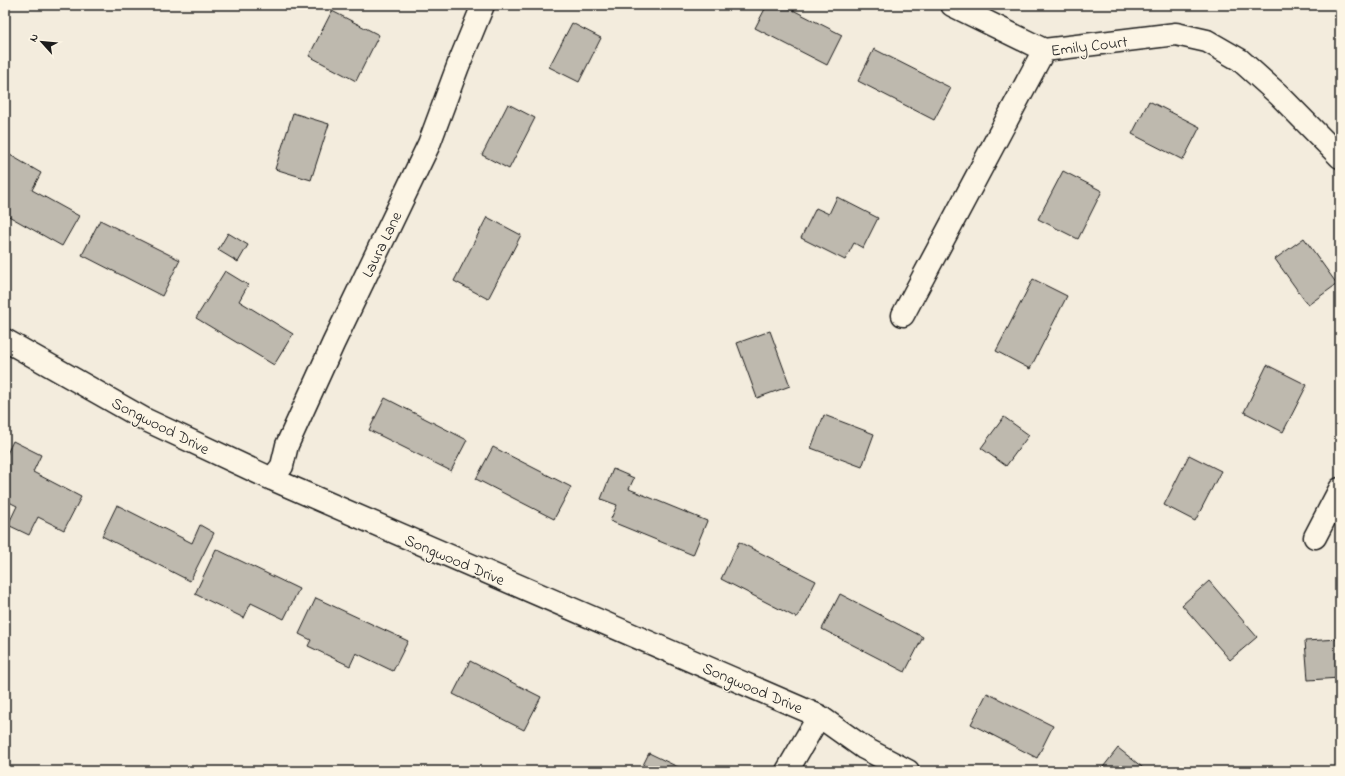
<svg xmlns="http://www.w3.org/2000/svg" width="1345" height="776" font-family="'Indie Flower',sans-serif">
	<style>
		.building { fill: #beb9ae; stroke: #1c1c1c }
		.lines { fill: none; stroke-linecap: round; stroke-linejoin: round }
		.street-casing { stroke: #1c1c1c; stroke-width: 25 }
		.street { stroke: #fcf5e5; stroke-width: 22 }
		.labels { text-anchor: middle; stroke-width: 3; stroke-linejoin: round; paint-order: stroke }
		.street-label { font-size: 16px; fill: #1c1c1c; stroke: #fcf5e5 }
	</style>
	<rect width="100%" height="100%" fill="#f3ecdd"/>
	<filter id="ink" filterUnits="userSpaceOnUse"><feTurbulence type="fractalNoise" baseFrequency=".025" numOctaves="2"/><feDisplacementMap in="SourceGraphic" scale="8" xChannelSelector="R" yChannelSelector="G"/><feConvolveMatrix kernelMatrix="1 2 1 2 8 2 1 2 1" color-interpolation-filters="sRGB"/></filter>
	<g filter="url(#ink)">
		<path class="building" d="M 767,5 L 783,5 L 842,35 L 827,65 L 755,28 Z
			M 332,11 L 379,35 L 356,81 L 309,56 Z
			M 572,23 L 601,38 L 579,82 L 549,67 Z
			M 874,49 L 951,88 L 934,120 L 858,81 Z
			M 1149,101 L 1200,127 L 1183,160 L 1132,134 Z
			M 508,104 L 535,118 L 509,169 L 482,155 Z
			M 293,113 L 329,124 L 311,180 L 275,169 Z
			M 10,155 L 41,173 L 32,190 L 79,216 L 62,246 L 5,214 L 5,164 Z
			M 1063,171 L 1102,191 L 1078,239 L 1038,219 Z
			M 837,197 L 878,218 L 863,248 L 854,243 L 845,260 L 801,238 L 816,208 L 829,214 Z
			M 487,217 L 521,235 L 488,299 L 454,281 Z
			M 100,220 L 180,260 L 162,296 L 82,255 Z
			M 228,233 L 248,245 L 238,262 L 218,250 Z
			M 1304,238 L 1337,284 L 1308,305 L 1275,259 Z
			M 225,271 L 248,285 L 239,301 L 293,334 L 274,365 L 196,318 Z
			M 1033,279 L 1067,296 L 1030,369 L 996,351 Z
			M 770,331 L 790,386 L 757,398 L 737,343 Z
			M 1267,365 L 1307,385 L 1283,432 L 1244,412 Z
			M 385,398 L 467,440 L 451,471 L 369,430 Z
			M 824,415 L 874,434 L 862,467 L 811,448 Z
			M 1004,417 L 1029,435 L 1006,466 L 981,448 Z
			M 13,441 L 41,455 L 33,472 L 81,497 L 64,530 L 38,517 L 29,535 L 8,525 L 17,506 L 5,500 L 5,458 Z
			M 493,447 L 571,487 L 554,519 L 476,479 Z
			M 1189,455 L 1221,471 L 1195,521 L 1164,505 Z
			M 613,469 L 634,478 L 629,489 L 707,521 L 693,555 L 610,521 L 617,505 L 601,499 Z
			M 117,505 L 192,543 L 200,525 L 214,533 L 190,581 L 102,536 Z
			M 739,542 L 816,581 L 797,618 L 721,579 Z
			M 216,549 L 299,589 L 284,619 L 251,603 L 244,618 L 195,594 Z
			M 1209,581 L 1257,637 L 1230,660 L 1182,605 Z
			M 840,594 L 923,637 L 905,672 L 822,629 Z
			M 316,598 L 408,641 L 393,671 L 356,653 L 350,666 L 308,646 L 311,640 L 299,634 Z
			M 1340,639 L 1340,678 L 1308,680 L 1305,641 Z
			M 470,661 L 541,697 L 524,730 L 453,694 Z
			M 987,693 L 1053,726 L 1037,758 L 971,724 Z
			M 1118,748 L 1147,771 L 1100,771 Z
			M 649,753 L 686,771 L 640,771 Z"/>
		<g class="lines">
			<g class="street-casing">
				<path id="street" d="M 952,5 L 1044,50
					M 903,315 L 1044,50 L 1176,34 L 1207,41 L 1240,60 L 1279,95 L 1340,157
					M 5,340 L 146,420 L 272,479 L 819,716 L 864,748 L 908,771
					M 272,479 L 282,466 L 287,445 L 333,344 L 429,144 L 458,66 L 483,5
					M 1315,537 L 1340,489
					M 787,771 L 819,716"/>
			</g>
			<use href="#street" class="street"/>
		</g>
	</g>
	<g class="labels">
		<g class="street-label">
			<text transform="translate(1089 45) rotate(-7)" y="6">Emily Court</text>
			<text transform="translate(381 244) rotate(-64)" y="6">Laura Lane</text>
			<text transform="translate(161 425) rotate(27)" y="6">Songwood Drive</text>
			<text transform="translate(455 559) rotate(23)" y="6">Songwood Drive</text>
			<text transform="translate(753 687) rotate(23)" y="6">Songwood Drive</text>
		</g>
	</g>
	<rect width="1345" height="776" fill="none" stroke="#fcf5e5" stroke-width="20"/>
	<rect x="10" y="10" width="1325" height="756" fill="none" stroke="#1c1c1c" stroke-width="1.5" filter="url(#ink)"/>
	<g transform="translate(42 42) rotate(297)" stroke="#fcf5e5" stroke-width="3" paint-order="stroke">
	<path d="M0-3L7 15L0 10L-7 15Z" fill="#1c1c1c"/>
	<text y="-6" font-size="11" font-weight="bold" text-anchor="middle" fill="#1c1c1c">N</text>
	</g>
</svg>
